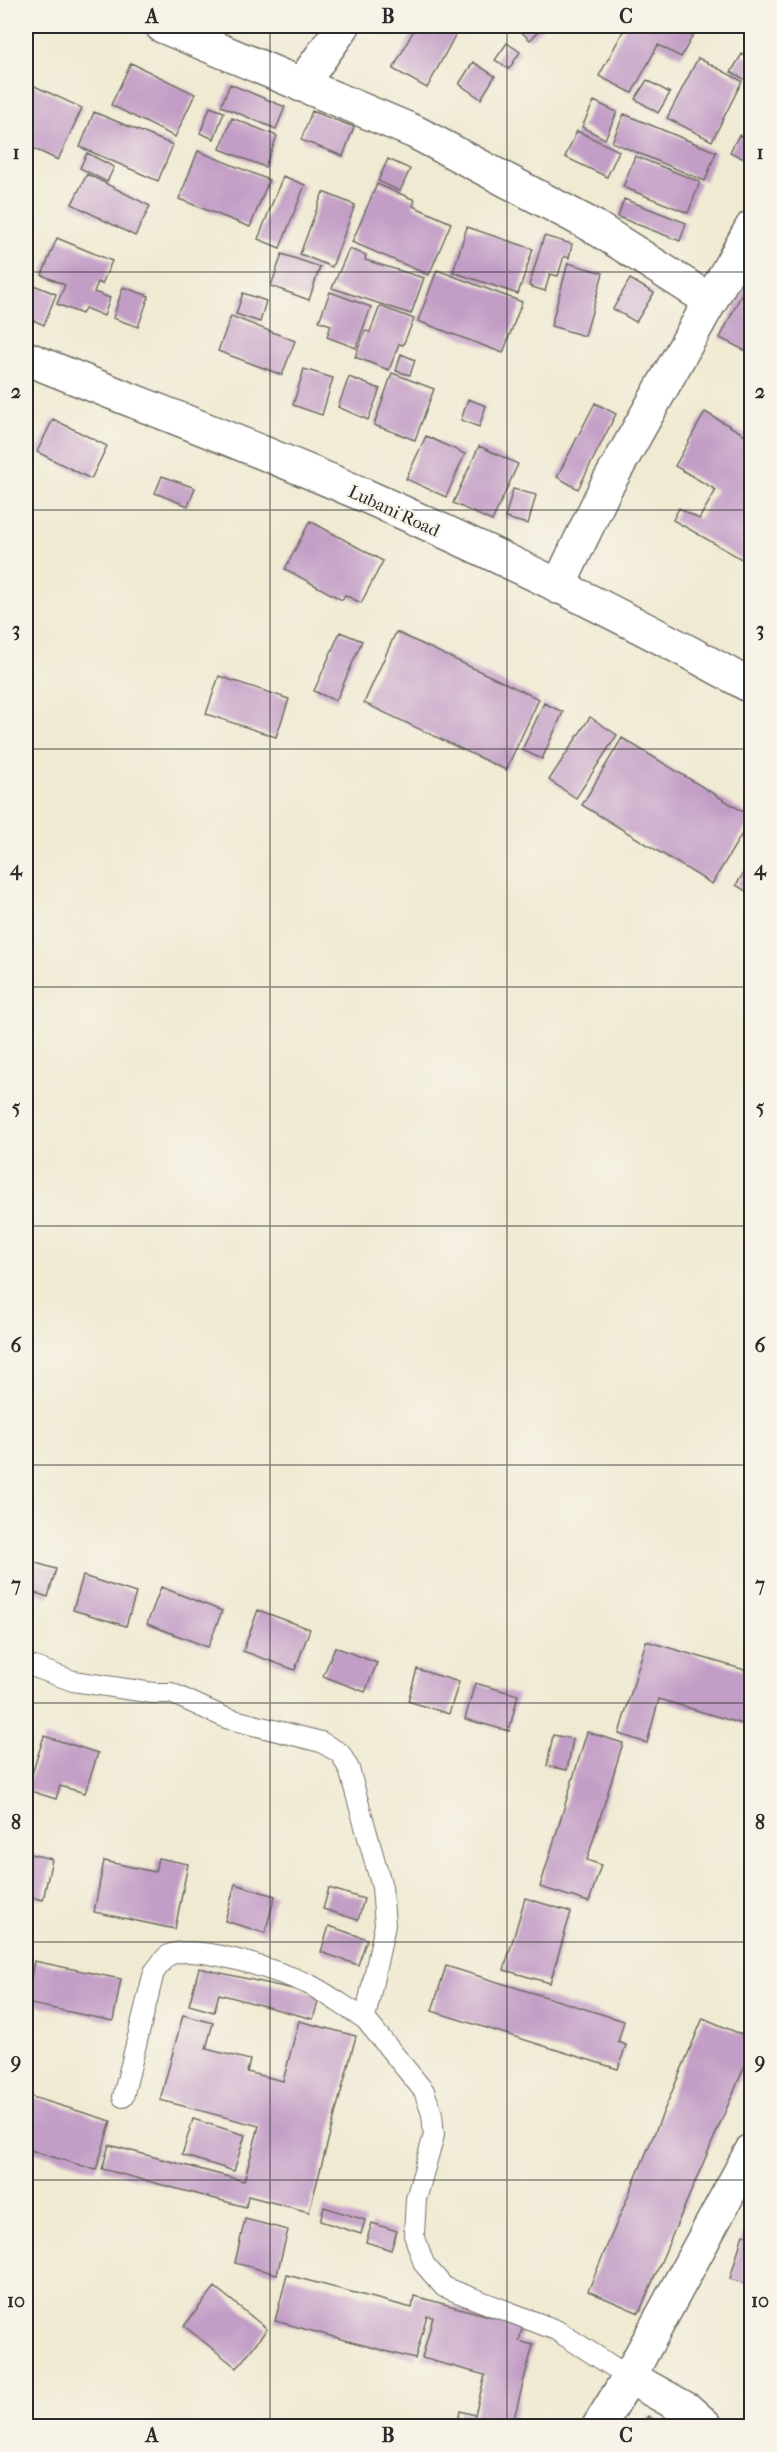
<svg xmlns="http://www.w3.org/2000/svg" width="777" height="2452" font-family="'IM FELL French Canon',serif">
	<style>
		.building { fill: #c29dc6 }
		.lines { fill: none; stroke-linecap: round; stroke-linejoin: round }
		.lane-casing { stroke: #706e66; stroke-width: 22 }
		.street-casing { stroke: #706e66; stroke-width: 36 }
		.secondary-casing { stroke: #706e66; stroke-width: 36 }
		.lane { stroke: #fff; stroke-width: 20 }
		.street { stroke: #fff; stroke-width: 33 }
		.secondary { stroke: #fff; stroke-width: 33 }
		.grid { fill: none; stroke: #2b2b2b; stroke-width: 1.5; stroke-opacity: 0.55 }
		.labels { text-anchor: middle; stroke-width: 4.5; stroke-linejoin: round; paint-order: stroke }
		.street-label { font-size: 18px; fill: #2b2b2b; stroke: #f7f3e8 }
		.neatline { fill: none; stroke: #2b2b2b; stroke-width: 2 }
		.grid-label { font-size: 20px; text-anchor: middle; font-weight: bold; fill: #2b2b2b }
	</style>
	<rect width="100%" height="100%" fill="#f7f3e8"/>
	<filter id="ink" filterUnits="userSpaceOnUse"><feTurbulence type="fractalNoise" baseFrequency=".0167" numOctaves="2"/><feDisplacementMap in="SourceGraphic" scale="12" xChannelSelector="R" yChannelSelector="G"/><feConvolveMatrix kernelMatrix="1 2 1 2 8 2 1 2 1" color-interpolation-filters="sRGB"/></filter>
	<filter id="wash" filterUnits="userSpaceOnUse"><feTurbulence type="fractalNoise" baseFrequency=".008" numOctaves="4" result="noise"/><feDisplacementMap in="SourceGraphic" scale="24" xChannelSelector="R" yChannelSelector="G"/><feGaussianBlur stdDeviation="1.35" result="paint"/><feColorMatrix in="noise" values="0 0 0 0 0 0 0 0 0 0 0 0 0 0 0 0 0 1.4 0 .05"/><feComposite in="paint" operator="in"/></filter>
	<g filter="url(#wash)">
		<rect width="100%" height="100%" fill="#f0ead3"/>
		<g id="blocks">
			<path class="building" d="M 416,26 L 460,26 L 427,88 L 393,69 Z
				M 515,26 L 544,26 L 530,40 Z
				M 626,26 L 698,26 L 681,57 L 658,45 L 632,93 L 599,76 Z
				M 507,43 L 520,52 L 509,69 L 495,60 Z
				M 742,54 L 752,60 L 752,70 L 746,80 L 731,72 Z
				M 698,58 L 742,81 L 712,141 L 667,118 Z
				M 473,62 L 495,76 L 481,99 L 459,84 Z
				M 131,63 L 195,94 L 175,137 L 111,105 Z
				M 647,80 L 670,93 L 658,113 L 635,99 Z
				M 26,82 L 82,108 L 58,160 L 26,145 Z
				M 230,84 L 285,107 L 276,129 L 221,106 Z
				M 594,101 L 617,112 L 605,139 L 582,127 Z
				M 210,107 L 224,112 L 214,139 L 200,133 Z
				M 312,111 L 354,127 L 343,156 L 301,140 Z
				M 94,112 L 173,145 L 158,181 L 80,147 Z
				M 624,114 L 716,152 L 705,181 L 612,142 Z
				M 232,118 L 277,136 L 265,167 L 220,149 Z
				M 577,131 L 619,151 L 607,177 L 565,157 Z
				M 739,135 L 752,142 L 752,163 L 730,152 Z
				M 198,151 L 269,180 L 250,227 L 179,199 Z
				M 87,153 L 114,167 L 107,182 L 80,168 Z
				M 635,156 L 700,182 L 688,213 L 623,187 Z
				M 388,159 L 410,169 L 400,191 L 378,181 Z
				M 87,174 L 150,206 L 135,236 L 72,204 Z
				M 283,176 L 305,185 L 280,248 L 258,239 Z
				M 377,184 L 415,200 L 413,206 L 451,223 L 429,275 L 352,242 Z
				M 323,192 L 355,205 L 332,267 L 300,254 Z
				M 624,199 L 686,223 L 680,241 L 618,217 Z
				M 467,227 L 533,249 L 518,294 L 453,272 Z
				M 544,236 L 572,244 L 569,258 L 564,256 L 558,276 L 550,274 L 545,291 L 529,286 Z
				M 57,238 L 112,261 L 102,284 L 98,282 L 94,292 L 110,298 L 104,316 L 85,308 L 82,314 L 57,304 L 65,285 L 42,275 Z
				M 349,249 L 366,255 L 365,260 L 424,278 L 411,314 L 332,288 Z
				M 282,254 L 320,267 L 309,300 L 271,286 Z
				M 568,263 L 603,273 L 585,336 L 551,326 Z
				M 437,270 L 522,302 L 503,353 L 418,321 Z
				M 630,279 L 654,293 L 636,322 L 613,309 Z
				M 748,281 L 752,283 L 752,354 L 720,338 Z
				M 26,282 L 56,294 L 44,325 L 26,317 Z
				M 123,287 L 149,296 L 138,327 L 113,318 Z
				M 330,292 L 371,307 L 356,348 L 327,337 L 331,325 L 319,321 Z
				M 243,293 L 266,301 L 260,322 L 236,314 Z
				M 380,306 L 414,319 L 403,345 L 399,344 L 389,370 L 355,357 L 365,331 L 370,332 Z
				M 231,316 L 295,341 L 282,375 L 218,351 Z
				M 401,354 L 415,360 L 410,375 L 396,371 Z
				M 304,369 L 333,378 L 322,415 L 293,405 Z
				M 392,373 L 434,389 L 415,440 L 374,425 Z
				M 349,377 L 380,389 L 368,420 L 338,407 Z
				M 468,399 L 486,406 L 479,427 L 461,420 Z
				M 595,403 L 616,414 L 578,489 L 557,477 Z
				M 705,412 L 745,435 L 752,429 L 752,565 L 673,520 L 679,508 L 699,519 L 716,490 L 675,466 Z
				M 53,419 L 107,446 L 91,479 L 37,452 Z
				M 426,436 L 465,454 L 446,497 L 406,479 Z
				M 479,446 L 518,464 L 492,521 L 453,503 Z
				M 162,476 L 195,488 L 188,506 L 155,493 Z
				M 513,489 L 536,495 L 528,524 L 505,518 Z
				M 310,521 L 383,561 L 361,603 L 345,595 L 342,600 L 285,569 Z
				M 340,632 L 362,641 L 336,701 L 314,691 Z
				M 396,632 L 539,699 L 506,770 L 364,703 Z
				M 219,676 L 289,699 L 276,737 L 206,714 Z
				M 544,703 L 563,712 L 542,759 L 522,750 Z
				M 590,717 L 617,735 L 576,798 L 549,780 Z
				M 622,738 L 752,817 L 712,884 L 582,805 Z
				M 752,860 L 752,895 L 736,885 Z
				M 26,1560 L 56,1569 L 48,1597 L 26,1590 Z
				M 83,1576 L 136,1593 L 126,1626 L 73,1610 Z
				M 161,1587 L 222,1611 L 208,1647 L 147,1624 Z
				M 258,1610 L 310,1629 L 295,1670 L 243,1651 Z
				M 646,1641 L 752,1672 L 752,1716 L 749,1726 L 659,1699 L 647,1743 L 619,1734 Z
				M 335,1647 L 377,1663 L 365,1692 L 323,1676 Z
				M 417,1669 L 459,1682 L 449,1714 L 408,1701 Z
				M 475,1683 L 518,1695 L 509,1731 L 465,1719 Z
				M 587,1732 L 623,1743 L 587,1860 L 601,1865 L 589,1902 L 540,1887 Z
				M 553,1735 L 573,1739 L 567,1770 L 547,1766 Z
				M 44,1736 L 98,1753 L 85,1793 L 60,1786 L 56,1799 L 27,1790 Z
				M 26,1853 L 52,1859 L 43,1900 L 26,1896 Z
				M 158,1858 L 188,1864 L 175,1929 L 94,1912 L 104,1861 L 155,1872 Z
				M 235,1884 L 275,1896 L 265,1933 L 225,1921 Z
				M 329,1888 L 364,1899 L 358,1920 L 323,1909 Z
				M 525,1898 L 571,1912 L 550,1983 L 504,1970 Z
				M 329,1926 L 367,1939 L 358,1965 L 321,1952 Z
				M 34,1961 L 121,1979 L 113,2021 L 26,2003 Z
				M 446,1966 L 624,2021 L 618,2042 L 626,2045 L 618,2069 L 432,2011 Z
				M 199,1968 L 320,1995 L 313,2019 L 219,1994 L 214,2012 L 189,2005 Z
				M 183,2015 L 213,2023 L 206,2049 L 250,2060 L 247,2072 L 283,2081 L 299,2021 L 356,2036 L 309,2212 L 248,2196 L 246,2207 L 102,2169 L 109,2145 L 244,2181 L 259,2126 L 160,2100 Z
				M 703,2018 L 752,2039 L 752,2049 L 639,2313 L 588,2291 Z
				M 26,2095 L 111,2121 L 96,2170 L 30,2150 L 26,2164 Z
				M 193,2119 L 245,2135 L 234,2171 L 182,2155 Z
				M 324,2207 L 365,2220 L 361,2234 L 320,2221 Z
				M 245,2219 L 288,2230 L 277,2274 L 235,2263 Z
				M 372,2223 L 397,2231 L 391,2250 L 366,2242 Z
				M 743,2234 L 752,2236 L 752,2285 L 730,2279 Z
				M 287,2275 L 412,2308 L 414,2296 L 523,2325 L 519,2341 L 533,2345 L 512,2426 L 457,2426 L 460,2411 L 475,2415 L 485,2375 L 422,2358 L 433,2317 L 427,2316 L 415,2359 L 275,2321 Z
				M 215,2287 L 267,2329 L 237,2368 L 184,2326 Z
				M 648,2416 L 664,2426 L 640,2426 Z"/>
		</g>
	</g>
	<g filter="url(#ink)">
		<use href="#blocks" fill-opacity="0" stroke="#706e66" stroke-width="1.5"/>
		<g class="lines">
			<g class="lane-casing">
				<path id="lane" d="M 26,1664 L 73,1681 L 153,1693 L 171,1693 L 226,1718 L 321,1742 L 340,1753 L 349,1769 L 382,1887 L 385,1925 L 365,2019 L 424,2091 L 432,2114 L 434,2135 L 416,2199 L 414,2235 L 424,2264 L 444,2287 L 556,2330 L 629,2377
					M 123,2097 L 154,1972 C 159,1967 163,1958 169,1955 C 197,1943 278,1971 306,1983 C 327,1993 346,2008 365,2019"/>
			</g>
			<g class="street-casing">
				<path id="street" d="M 162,26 L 415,132 L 593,226 L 711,301
					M 301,85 L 343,26
					M 629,2377 L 688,2410 L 706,2426
					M 599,2426 L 629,2377 L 752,2150"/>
			</g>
			<g class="secondary-casing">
				<path id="secondary" d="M 26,358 C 139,404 254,447 366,496 C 496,554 628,617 752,687
					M 558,587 L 605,489 L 752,227"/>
			</g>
			<use href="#lane" class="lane"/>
			<use href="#street" class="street"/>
			<use href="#secondary" class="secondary"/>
		</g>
	</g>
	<path class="grid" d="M 270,26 L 270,2426M 507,26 L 507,2426M 26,272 L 752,272M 26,510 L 752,510M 26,749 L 752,749M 26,987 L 752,987M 26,1226 L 752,1226M 26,1465 L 752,1465M 26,1703 L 752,1703M 26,1942 L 752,1942M 26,2180 L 752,2180"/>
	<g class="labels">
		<g class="street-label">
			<text transform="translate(394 511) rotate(25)" y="6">Lubani Road</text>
		</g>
	</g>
	<rect width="777" height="2452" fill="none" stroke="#f7f3e8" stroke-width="66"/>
	<rect x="33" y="33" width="711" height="2386" class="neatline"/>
	<g class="grid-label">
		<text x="152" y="23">A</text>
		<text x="388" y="23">B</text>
		<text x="626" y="23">C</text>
		<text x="16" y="159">1</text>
		<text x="760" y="159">1</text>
		<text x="16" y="398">2</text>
		<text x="760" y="398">2</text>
		<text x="16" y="636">3</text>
		<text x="760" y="636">3</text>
		<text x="16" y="875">4</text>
		<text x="760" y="875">4</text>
		<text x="16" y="1114">5</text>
		<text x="760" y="1114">5</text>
		<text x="16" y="1352">6</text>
		<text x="760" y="1352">6</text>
		<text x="16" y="1591">7</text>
		<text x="760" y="1591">7</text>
		<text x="16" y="1829">8</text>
		<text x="760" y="1829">8</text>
		<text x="16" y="2068">9</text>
		<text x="760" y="2068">9</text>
		<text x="16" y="2307">10</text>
		<text x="760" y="2307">10</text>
		<text x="152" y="2442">A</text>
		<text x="388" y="2442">B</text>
		<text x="626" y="2442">C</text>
	</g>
</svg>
